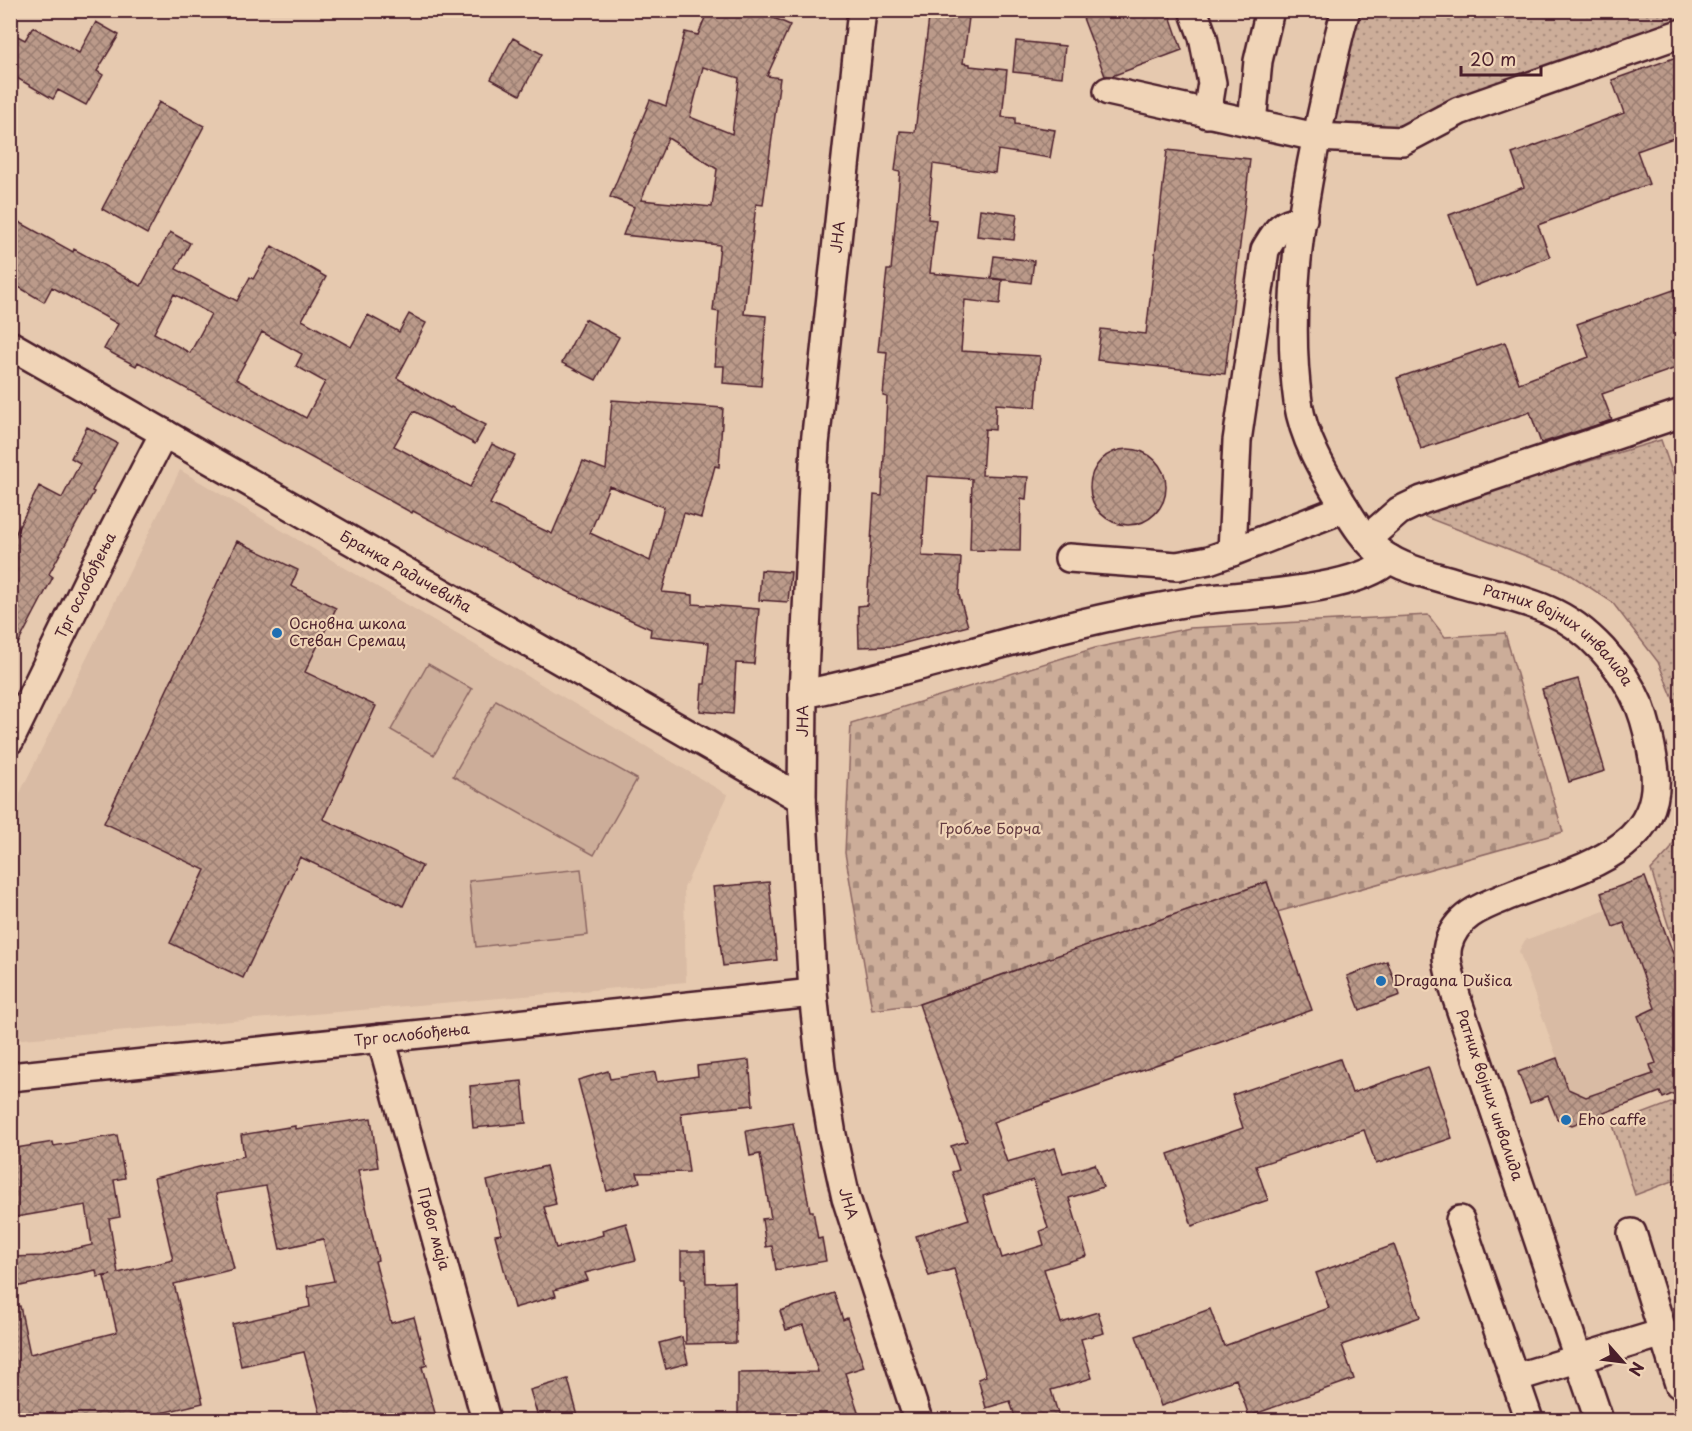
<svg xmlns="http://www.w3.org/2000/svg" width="1692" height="1431" font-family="'Playpen Sans',sans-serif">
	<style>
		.built { fill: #d9bba4 }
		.grass { fill: url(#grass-dots); stroke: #8b6662; stroke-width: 1.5 }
		.cemetery { fill: url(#cemetery-stones); stroke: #8b6662; stroke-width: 1.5 }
		.pitch { fill: #ccad99; stroke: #8b6662; stroke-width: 1.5 }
		.building { fill: url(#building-cross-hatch); stroke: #4a1f2b; stroke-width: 1.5; fill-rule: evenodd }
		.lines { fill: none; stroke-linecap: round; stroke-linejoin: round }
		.minor-casing { stroke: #4a1f2b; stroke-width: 32 }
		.minor { stroke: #f0d4b7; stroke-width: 27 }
		.poi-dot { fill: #1f6fb2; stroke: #f0d4b7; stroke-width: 2 }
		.labels { text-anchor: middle; stroke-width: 4.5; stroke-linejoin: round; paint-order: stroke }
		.street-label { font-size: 15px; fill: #4a1f2b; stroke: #f0d4b7 }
		.poi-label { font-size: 15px; fill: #4a1f2b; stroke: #f0d4b7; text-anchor: start }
		.park-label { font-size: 15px; fill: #643b41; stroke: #f0d4b7 }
	</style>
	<defs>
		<pattern id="grass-dots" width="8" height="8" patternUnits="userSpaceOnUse" patternTransform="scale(1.5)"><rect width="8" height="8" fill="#ccad99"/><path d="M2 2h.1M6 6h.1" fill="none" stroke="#a88c7d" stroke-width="1.8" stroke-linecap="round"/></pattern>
		<pattern id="cemetery-stones" width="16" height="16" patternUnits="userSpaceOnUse" patternTransform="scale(1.5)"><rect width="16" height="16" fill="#ccad99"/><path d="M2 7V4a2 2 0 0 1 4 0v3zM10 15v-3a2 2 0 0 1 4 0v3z" fill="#a88c7d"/></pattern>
		<pattern id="building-cross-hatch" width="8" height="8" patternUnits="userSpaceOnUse" patternTransform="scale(1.5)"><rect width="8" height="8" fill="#bb9a8a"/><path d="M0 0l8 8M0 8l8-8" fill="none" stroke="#9a7d71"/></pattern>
	</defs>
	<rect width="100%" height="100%" fill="#e6c9af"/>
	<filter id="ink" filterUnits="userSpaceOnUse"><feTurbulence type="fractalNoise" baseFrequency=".0167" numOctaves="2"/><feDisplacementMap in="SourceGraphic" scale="12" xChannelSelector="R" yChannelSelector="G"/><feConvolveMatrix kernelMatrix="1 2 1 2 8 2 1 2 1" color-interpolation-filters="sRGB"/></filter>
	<g filter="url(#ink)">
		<path class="built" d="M 180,470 L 728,795 L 684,888 L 686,982 L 11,1040 L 10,813 Z
			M 1607,910 L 1625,923 L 1655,1008 L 1638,1016 L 1656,1063 L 1650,1065 L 1653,1074 L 1586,1097 L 1568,1089 L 1519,951 L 1525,940 Z"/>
		<path class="grass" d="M 1346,11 L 1681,11 L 1681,34 L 1402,141 L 1316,137 Z
			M 1661,440 L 1681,498 L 1681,718 L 1658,662 L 1612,602 L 1565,571 L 1423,516 L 1430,508 Z
			M 1681,827 L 1681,966 L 1651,870 L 1670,850 Z
			M 1681,1099 L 1681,1178 L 1635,1195 L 1613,1125 Z"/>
		<path class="cemetery" d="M 1428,615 L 1445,637 L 1505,633 L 1563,832 L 1277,912 L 1267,882 L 919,1004 L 872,1010 L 845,853 L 851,723 L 1095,648 L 1190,628 Z"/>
		<path class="pitch" d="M 428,664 L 472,689 L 434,755 L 391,730 Z
			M 496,700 L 637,779 L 594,855 L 453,776 Z
			M 581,869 L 588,935 L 476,947 L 469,881 Z"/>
		<path class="building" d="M 708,10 L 756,10 L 790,25 L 767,76 L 780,78 L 763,205 L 756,204 L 744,314 L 766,316 L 761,386 L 723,383 L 724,366 L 715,366 L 719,312 L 713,311 L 720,245 L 623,235 L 634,207 L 610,197 L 650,100 L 666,106 L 685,32 L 698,35 ZM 703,67 L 739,78 L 732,134 L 690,117 ZM 668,138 L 717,169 L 712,207 L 641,200 Z
			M 930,10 L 970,10 L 963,63 L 970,64 L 970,66 L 1007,70 L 1002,117 L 1015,118 L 1015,124 L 1055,130 L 1050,158 L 998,150 L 995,173 L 933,164 L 928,219 L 936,220 L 930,273 L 1002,280 L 1000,304 L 965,300 L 961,351 L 1040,356 L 1036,407 L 996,404 L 995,430 L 985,429 L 982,475 L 1028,477 L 1026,499 L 1021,498 L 1020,551 L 970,550 L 972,479 L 927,476 L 922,556 L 961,558 L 959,595 L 968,626 L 894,646 L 859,647 L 858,606 L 867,605 L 874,495 L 882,496 L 887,397 L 883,396 L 887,352 L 878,351 L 887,270 L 891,270 L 900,172 L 895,171 L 900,131 L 915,132 Z
			M 1080,10 L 1168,10 L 1182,50 L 1112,76 L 1105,76 Z
			M 96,22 L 119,35 L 97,71 L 103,75 L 86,105 L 58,90 L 53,99 L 10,74 L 10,32 L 25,40 L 33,27 L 79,53 Z
			M 513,38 L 542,54 L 520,95 L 491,79 Z
			M 1016,41 L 1065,46 L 1062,77 L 1013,72 Z
			M 1682,55 L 1682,135 L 1637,151 L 1649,184 L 1538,225 L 1550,257 L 1475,286 L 1449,215 L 1524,187 L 1512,154 L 1624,113 L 1612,80 Z
			M 159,102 L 204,126 L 147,234 L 102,209 Z
			M 1167,150 L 1250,159 L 1225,374 L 1097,360 L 1101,329 L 1146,334 Z
			M 980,209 L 1017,214 L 1014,240 L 977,236 Z
			M 10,217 L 73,252 L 74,249 L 141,286 L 170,232 L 190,243 L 176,269 L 237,301 L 250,277 L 253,279 L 272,246 L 326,277 L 302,320 L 351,347 L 368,315 L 399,332 L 409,314 L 426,323 L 397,378 L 450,408 L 451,407 L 486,425 L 475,444 L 414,411 L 394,446 L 470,487 L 492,444 L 515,455 L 490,504 L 552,534 L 583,461 L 606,470 L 612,400 L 723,408 L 719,467 L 715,466 L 701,518 L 684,513 L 662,592 L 693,595 L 693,604 L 759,609 L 754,664 L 736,663 L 733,714 L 700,711 L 702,684 L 705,684 L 709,643 L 650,636 L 651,629 L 569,592 L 413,511 L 412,513 L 138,362 L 136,366 L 104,349 L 118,324 L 52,287 L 44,302 L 10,282 ZM 174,294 L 211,314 L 190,353 L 154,333 ZM 262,332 L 302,354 L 296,366 L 325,382 L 306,418 L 236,379 ZM 609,486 L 664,507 L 650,561 L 590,533 Z
			M 994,256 L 1034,261 L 1031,283 L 991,278 Z
			M 1682,287 L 1682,366 L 1602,394 L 1612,420 L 1541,443 L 1530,412 L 1421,449 L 1397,378 L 1505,342 L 1519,383 L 1589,357 L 1577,324 Z
			M 585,319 L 619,337 L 596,380 L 562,363 Z
			M 87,427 L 117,443 L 92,491 L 94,492 L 49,574 L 53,577 L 10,659 L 10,545 L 39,486 L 62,498 L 80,463 L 71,458 Z
			M1090 487a38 38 0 1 1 76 0a38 38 0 1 1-76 0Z
			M 237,541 L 298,570 L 291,586 L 336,608 L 305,672 L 376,706 L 323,819 L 422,866 L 403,906 L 300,857 L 243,978 L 170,943 L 205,870 L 104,823 Z
			M 761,570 L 791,572 L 788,602 L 759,600 Z
			M 1578,679 L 1605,771 L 1569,782 L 1542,689 Z
			M 1645,877 L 1682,978 L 1682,1090 L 1663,1098 L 1660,1092 L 1572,1125 L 1557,1119 L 1548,1096 L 1530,1103 L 1518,1072 L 1557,1058 L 1568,1089 L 1586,1097 L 1653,1074 L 1650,1065 L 1656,1063 L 1638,1016 L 1655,1008 L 1624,923 L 1613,927 L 1601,893 Z
			M 769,882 L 777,960 L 723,966 L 713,887 Z
			M 1267,882 L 1312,1010 L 993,1122 L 1007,1162 L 1055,1148 L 1063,1174 L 1095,1164 L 1103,1187 L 1069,1198 L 1087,1256 L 1044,1269 L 1061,1323 L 1098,1312 L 1104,1333 L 1081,1339 L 1092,1378 L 1051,1390 L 1060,1420 L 1016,1420 L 1010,1401 L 986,1408 L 978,1379 L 986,1376 L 954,1269 L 929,1276 L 916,1236 L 969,1219 L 952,1172 L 959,1170 L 951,1146 L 967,1141 L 919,1004 ZM 1033,1180 L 1048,1228 L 1040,1231 L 1044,1245 L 1002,1258 L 983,1196 Z
			M 1387,961 L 1400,995 L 1360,1010 L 1347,976 Z
			M 1340,1059 L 1352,1093 L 1428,1067 L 1452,1138 L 1376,1164 L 1364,1130 L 1256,1166 L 1268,1200 L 1192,1226 L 1168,1154 L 1243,1128 L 1232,1095 Z
			M 749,1060 L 753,1105 L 681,1113 L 689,1172 L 637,1173 L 640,1182 L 607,1191 L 578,1080 L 608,1071 L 610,1079 L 655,1072 L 657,1082 L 698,1076 L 697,1066 Z
			M 522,1081 L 526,1123 L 473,1128 L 470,1086 Z
			M 371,1118 L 378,1167 L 358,1170 L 378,1260 L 375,1261 L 391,1323 L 414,1317 L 427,1365 L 422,1367 L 437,1420 L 322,1420 L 304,1352 L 241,1366 L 232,1324 L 310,1307 L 307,1286 L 334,1281 L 323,1239 L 280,1249 L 266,1186 L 216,1194 L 234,1269 L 174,1284 L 203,1403 L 132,1420 L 10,1420 L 10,1307 L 20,1306 L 30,1354 L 117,1332 L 104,1277 L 111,1275 L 97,1277 L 96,1270 L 11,1288 L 11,1257 L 43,1256 L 92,1245 L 86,1205 L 10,1218 L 10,1149 L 53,1142 L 54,1146 L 117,1135 L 125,1178 L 114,1180 L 120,1217 L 109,1219 L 118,1273 L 173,1260 L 154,1178 L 244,1156 L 241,1135 L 295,1126 L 295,1129 Z
			M 793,1123 L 810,1211 L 813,1211 L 818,1239 L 822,1238 L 826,1261 L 776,1270 L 772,1246 L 766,1247 L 762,1219 L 771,1218 L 760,1154 L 750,1156 L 746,1131 Z
			M 546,1166 L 556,1204 L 544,1207 L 556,1248 L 603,1235 L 602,1230 L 626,1223 L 636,1260 L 585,1273 L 588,1280 L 554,1290 L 556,1296 L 514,1308 L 495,1235 L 501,1234 L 487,1181 Z
			M 1394,1245 L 1420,1317 L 1342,1345 L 1354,1379 L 1249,1416 L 1236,1379 L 1161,1406 L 1136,1336 L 1210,1309 L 1224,1346 L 1329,1308 L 1316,1273 Z
			M 681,1251 L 705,1251 L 706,1283 L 735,1282 L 736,1343 L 686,1344 L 685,1278 L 681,1278 Z
			M 834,1293 L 843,1320 L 847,1318 L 864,1367 L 845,1373 L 861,1420 L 738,1420 L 738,1373 L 818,1372 L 803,1325 L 786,1330 L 780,1311 Z
			M 682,1337 L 688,1363 L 666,1369 L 659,1343 Z
			M 568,1379 L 579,1420 L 539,1420 L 530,1390 Z"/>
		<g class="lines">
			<g class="minor-casing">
				<g id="minor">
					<path id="s1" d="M 862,10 L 815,444 L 803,694 L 802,799 L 813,993 L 821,1068 L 832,1135 L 846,1198 L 918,1420"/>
					<path d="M 1193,10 L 1203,37 L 1212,83 L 1207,114"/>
					<path id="s2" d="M 1346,10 C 1337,39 1331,70 1325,99 C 1303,196 1284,302 1298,402 C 1304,440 1323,471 1342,503 C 1353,521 1364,540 1382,554 C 1404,570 1435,576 1461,584 C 1489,592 1521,598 1548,610 C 1588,627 1623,667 1640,707 C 1647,725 1651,745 1654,764 C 1668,852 1574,870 1511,895 C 1486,905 1456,914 1448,945 C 1444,961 1452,980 1456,996 L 1599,1420"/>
					<path d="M 1108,91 L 1316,137 L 1402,141 L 1459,111 L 1682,33"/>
					<path d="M 1252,123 L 1258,61 L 1270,10"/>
					<path id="s3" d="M 10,345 L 802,799"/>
					<path d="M 1367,539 L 1399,511 L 1422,500 L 1682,413"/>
					<path d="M 1232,552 L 1237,441 L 1265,250 C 1277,230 1279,223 1303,219"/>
					<path d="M 1069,558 L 1177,566 L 1209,560 L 1232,552 L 1345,508"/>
					<path d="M 803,694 C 918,671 1028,632 1143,610 C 1169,606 1194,600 1220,598 C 1262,594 1360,589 1390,559"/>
					<path id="s4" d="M 10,740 L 96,564 L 164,433"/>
					<path id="s5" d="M 381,1038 L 486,1420"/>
					<path id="s6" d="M 10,1077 L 813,993"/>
					<path d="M 1460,1220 L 1529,1420"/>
					<path d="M 1632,1233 L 1663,1333"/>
					<path d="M 1514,1378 L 1663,1333 L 1679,1384"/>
				</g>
			</g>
			<use href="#minor" class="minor"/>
		</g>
	</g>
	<g class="poi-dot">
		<circle cx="277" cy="633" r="6"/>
		<circle cx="1381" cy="981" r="6"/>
		<circle cx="1566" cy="1120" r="6"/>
	</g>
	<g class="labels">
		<g class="street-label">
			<text transform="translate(838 237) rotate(-84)" y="5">ЈНА</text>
			<text dy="5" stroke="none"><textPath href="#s3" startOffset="456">Бранка Радичевића</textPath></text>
			<text dy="5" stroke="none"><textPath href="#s4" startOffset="172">Трг ослобођења</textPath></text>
			<text dy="5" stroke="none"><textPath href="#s2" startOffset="771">Ратних војних инвалида</textPath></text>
			<text transform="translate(803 721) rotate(-89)" y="5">ЈНА</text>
			<text dy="5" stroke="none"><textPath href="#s6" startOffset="404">Трг ослобођења</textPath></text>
			<text dy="5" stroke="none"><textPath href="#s2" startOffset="1400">Ратних војних инвалида</textPath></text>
			<text dy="5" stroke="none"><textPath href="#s1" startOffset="1200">ЈНА</textPath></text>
			<text dy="5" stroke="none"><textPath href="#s5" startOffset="198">Првог маја</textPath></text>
		</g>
		<g class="poi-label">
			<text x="289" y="629">Основна школа<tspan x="289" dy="17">Стеван Сремац</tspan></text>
			<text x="1393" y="986">Dragana Dušica</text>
			<text x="1578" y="1125">Eho caffe</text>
		</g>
		<g class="park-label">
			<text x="990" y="834">Гробље Борча</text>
		</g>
	</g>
	<rect width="1692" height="1431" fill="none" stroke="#f0d4b7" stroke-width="36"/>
	<rect x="18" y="18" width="1656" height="1395" fill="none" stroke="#4a1f2b" stroke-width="2" filter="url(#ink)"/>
	<g transform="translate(1623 1362) rotate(118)" stroke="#f0d4b7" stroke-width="4.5" paint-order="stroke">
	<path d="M0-4.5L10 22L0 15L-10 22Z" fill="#4a1f2b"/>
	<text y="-9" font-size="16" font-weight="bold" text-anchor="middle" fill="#4a1f2b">N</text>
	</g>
	<path d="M1461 66v9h80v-9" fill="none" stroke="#4a1f2b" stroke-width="3"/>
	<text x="1470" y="66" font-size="18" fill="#4a1f2b" stroke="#f0d4b7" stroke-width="4.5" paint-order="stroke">20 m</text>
</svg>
